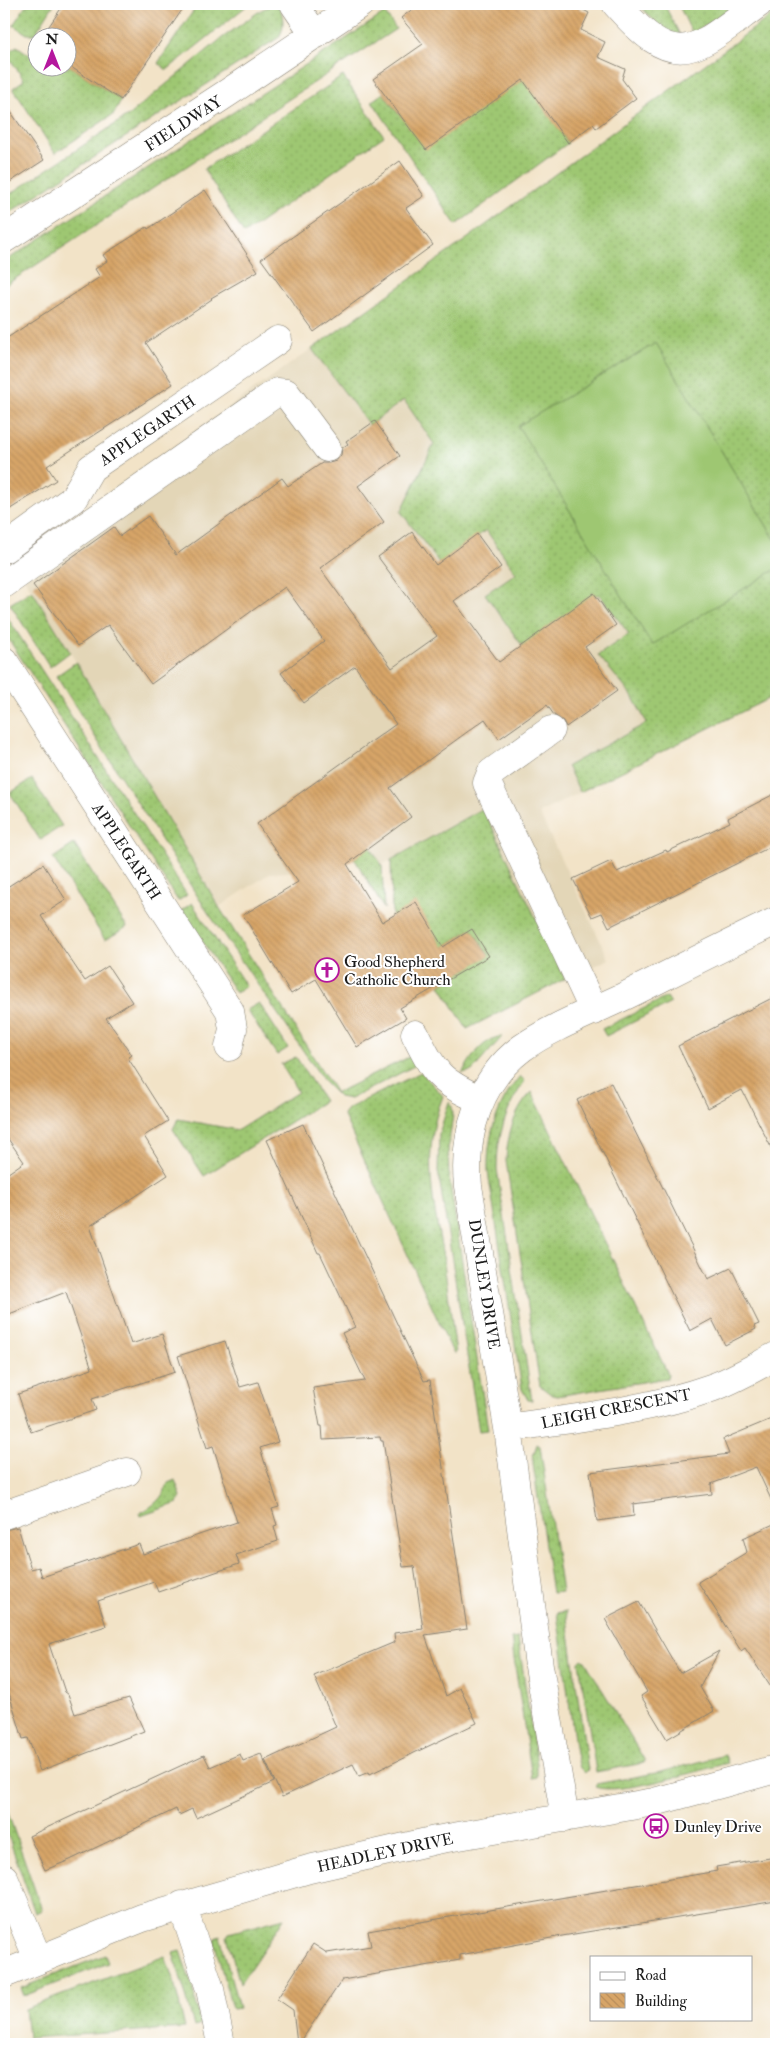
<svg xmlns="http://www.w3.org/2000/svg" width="780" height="2048" font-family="'IM FELL Double Pica',serif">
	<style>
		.built { fill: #e3d6b7 }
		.grass { fill: url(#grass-dots); stroke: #5d7247 }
		.pitch { fill: #9ec772; stroke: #5d7247 }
		.building { fill: url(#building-back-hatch) }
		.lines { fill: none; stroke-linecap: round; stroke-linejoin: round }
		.minor-casing { stroke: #878072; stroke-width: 29 }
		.minor { stroke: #fff; stroke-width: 28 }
		.labels { text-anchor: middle; stroke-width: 4; stroke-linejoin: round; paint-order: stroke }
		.street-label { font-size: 16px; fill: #1c1c1c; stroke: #fff }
		.poi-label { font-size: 16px; fill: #1c1c1c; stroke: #fff; text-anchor: start }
	</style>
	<defs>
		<pattern id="grass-dots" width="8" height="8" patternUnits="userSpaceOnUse" patternTransform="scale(1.25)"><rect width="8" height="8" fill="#9ec772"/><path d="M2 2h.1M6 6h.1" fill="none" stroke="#88aa62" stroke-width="1.8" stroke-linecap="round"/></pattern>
		<pattern id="building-back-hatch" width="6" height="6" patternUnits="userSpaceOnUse" patternTransform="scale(1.25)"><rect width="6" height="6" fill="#d7a568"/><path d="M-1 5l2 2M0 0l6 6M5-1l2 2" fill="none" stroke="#b88d5a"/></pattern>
	</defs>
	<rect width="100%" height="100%" fill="#fff"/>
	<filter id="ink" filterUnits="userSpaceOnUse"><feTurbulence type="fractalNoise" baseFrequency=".02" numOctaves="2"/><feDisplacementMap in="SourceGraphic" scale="10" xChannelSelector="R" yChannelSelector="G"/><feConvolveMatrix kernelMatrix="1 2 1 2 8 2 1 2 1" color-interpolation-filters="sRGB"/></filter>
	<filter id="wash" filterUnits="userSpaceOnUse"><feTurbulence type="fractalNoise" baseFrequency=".0096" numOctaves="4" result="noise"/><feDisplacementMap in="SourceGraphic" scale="20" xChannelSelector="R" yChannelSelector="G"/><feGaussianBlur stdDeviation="1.12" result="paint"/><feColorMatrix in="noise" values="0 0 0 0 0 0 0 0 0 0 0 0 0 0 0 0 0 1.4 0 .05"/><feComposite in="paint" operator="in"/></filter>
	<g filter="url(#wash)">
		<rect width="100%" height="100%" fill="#f2e3c7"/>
		<path class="built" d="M 776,12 L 776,695 L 539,813 L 609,959 L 565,979 L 483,809 L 382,865 L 361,835 L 304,871 L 270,873 L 219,907 L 76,662 L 13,560 L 464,241 Z"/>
		<path class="grass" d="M 27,4 L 54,4 L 35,34 L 27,34 L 13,25 Z
			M 198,4 L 249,4 L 167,70 L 158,63 Z
			M 274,4 L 279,4 C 283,16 286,28 278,38 L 4,216 L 4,198 L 129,115 L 222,38 L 261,10 Z
			M 638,4 L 664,4 L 680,35 L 662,29 Z
			M 678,4 L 736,4 L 712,22 L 692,33 Z
			M 776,12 L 776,695 L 580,792 L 567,766 L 647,723 L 632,696 L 598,655 L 629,634 L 599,594 L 523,647 L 485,594 L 516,573 L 486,530 L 440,564 L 401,512 L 434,444 L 404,400 L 369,425 L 312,349 L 464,241 Z
			M 385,13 L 396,29 L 4,286 L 4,262 Z
			M 499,41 L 568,143 L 456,225 L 372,101 L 383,93 L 399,115 Z
			M 17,46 L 37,60 L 38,68 L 49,68 L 53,70 L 54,68 L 68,68 L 68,65 L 121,100 L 114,114 L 55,153 L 13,88 L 24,80 L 6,53 Z
			M 343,76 L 384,136 L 244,234 L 204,169 Z
			M 32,590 L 70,652 L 50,667 L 10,604 Z
			M 4,612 L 187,895 L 178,901 L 4,632 Z
			M 76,662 L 219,907 L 336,1093 L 413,1055 L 416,1065 L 350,1099 L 339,1097 L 326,1084 L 207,911 L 56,676 Z
			M 32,779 L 62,826 L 40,840 L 10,793 Z
			M 483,808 L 565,979 L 467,1029 L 440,985 L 489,955 L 472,929 L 443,947 L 392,916 L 391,860 Z
			M 352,820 L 382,865 L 384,909 L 346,844 Z
			M 74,844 L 127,927 L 105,940 L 53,858 Z
			M 192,903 L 246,986 L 236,993 L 182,910 Z
			M 667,997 L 671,1003 L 606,1036 L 602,1029 Z
			M 259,1003 L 288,1048 L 277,1055 L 247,1010 Z
			M 501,1036 L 501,1038 L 472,1071 L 462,1073 C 472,1057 481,1041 501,1036 Z
			M 296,1057 L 324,1101 L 204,1176 L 173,1129 L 178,1119 L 238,1130 L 298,1092 L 281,1064 Z
			M 421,1072 L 443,1096 C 420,1154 434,1204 444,1262 C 448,1292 452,1323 456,1353 L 453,1353 L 343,1114 L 347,1109 Z
			M 520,1076 L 525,1081 C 506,1108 497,1136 497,1169 L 532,1401 L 528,1400 L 522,1389 L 488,1172 C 487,1136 497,1104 520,1076 Z
			M 532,1092 L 668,1374 L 667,1378 L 557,1396 L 552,1395 L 540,1386 L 506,1161 C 507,1136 514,1110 532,1092 Z
			M 449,1102 L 452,1107 L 453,1115 L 448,1148 L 449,1177 L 488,1430 L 479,1431 L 438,1171 L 439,1134 Z
			M 537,1444 L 540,1446 L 562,1592 L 552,1593 L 533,1464 L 533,1456 Z
			M 175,1480 L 181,1497 L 178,1503 L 141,1516 L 140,1513 C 154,1506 163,1498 168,1483 Z
			M 566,1611 L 588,1770 L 585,1773 L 580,1768 L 576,1754 L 557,1613 Z
			M 518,1638 L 537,1764 L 537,1777 L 532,1778 L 511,1639 Z
			M 582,1659 L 585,1661 L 645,1761 L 644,1763 L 596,1772 L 579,1662 Z
			M 725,1755 L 728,1763 C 701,1770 619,1796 595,1787 L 596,1784 L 661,1772 Z
			M 4,1802 L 42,1910 L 35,1913 L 4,1824 Z
			M 284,1918 L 240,1984 L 227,1936 L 229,1933 Z
			M 220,1936 L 239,2008 L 232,2009 L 215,1944 L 215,1938 Z
			M 180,1951 L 192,1986 L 201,2025 L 194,2027 L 184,1989 L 173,1953 Z
			M 105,1955 L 108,1963 L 24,1996 L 21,1988 Z
			M 165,1956 L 174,1982 L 185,2028 L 28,2038 L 25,2009 Z"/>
		<path class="pitch" d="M 656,343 L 776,541 L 776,569 L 652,645 L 518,426 Z"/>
		<g id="blocks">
			<path class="building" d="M 64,4 L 186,4 L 121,100 L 68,65 L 68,38 L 41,38 Z
				M 419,4 L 572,4 L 589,13 L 581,30 L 605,42 L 598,57 L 625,69 L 622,79 L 636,98 L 596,128 L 593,124 L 568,143 L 523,80 L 426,150 L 373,79 L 423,44 L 401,18 Z
				M 4,102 L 44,160 L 4,186 Z
				M 400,161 L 424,196 L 406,208 L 433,245 L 314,332 L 261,259 Z
				M 205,190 L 258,271 L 211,298 L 212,299 L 146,343 L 173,384 L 47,466 L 56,480 L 4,513 L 4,340 L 100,277 L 95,269 L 107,261 L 103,255 L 147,227 L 148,229 Z
				M 375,421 L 400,456 L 358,486 L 384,522 L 320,568 L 392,668 L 437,636 L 378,557 L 412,532 L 436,565 L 477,534 L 501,567 L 454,601 L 499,662 L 594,593 L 616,625 L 585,647 L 617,691 L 566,727 L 563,721 L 554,715 L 547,705 L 499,739 L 485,719 L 390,788 L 411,817 L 347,864 L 382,922 L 416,902 L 443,947 L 472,929 L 489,956 L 400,1008 L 406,1018 L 357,1047 L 316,979 L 291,994 L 243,915 L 298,882 L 257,824 L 396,724 L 355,666 L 304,703 L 281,673 L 324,641 L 285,587 L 151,684 L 108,625 L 78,646 L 33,585 L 114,527 L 120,536 L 148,516 L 176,555 L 282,478 L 288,486 L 322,463 L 329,463 L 336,461 L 341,455 L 342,448 L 348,444 L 346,441 Z
				M 776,793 L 776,844 L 609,927 L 602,913 L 592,917 L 573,879 L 611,861 L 617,872 L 666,850 L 667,852 L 730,822 L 728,818 Z
				M 43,864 L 66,900 L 41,916 L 85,981 L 108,966 L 132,1002 L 106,1018 L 132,1055 L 128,1058 L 168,1121 L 144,1136 L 168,1175 L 90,1226 L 131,1344 L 162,1334 L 175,1372 L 92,1399 L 96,1410 L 31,1432 L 18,1394 L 92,1369 L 66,1292 L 4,1316 L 4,1176 L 24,1162 L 4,1133 L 4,889 Z
				M 776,996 L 776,1157 L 742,1090 L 708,1108 L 678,1046 Z
				M 611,1083 L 708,1279 L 731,1268 L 759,1324 L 754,1326 L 756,1329 L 725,1345 L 712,1319 L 690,1331 L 577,1100 Z
				M 303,1124 L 424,1381 L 430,1380 L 467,1629 L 425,1635 L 446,1696 L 460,1688 L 477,1723 L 370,1774 L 369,1772 L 359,1776 L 353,1764 L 282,1797 L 265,1760 L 336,1727 L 314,1676 L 395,1642 L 394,1633 L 423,1629 L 414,1566 L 403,1567 L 383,1441 L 381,1441 L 380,1437 L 323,1440 L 322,1426 L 320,1426 L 313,1388 L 365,1381 L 342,1333 L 355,1327 L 320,1253 L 318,1253 L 267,1140 Z
				M 225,1341 L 240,1387 L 258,1382 L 278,1442 L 260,1448 L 279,1507 L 272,1509 L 277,1525 L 274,1526 L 278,1541 L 236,1555 L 239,1564 L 158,1592 L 154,1582 L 98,1601 L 106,1626 L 49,1644 L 65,1692 L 68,1694 L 75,1714 L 129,1698 L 144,1731 L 40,1771 L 28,1738 L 23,1739 L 4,1677 L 4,1530 L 18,1527 L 31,1569 L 39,1567 L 42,1577 L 139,1544 L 143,1554 L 237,1522 L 213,1446 L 207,1448 L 178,1356 Z
				M 776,1417 L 776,1510 L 756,1467 L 711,1484 L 712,1494 L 633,1504 L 634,1516 L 597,1521 L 590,1472 L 729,1454 L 723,1439 Z
				M 776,1523 L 776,1695 L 745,1648 L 741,1651 L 698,1582 L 747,1552 L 743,1538 Z
				M 639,1602 L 680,1673 L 719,1651 L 700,1687 L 714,1711 L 667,1739 L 641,1696 L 647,1692 L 605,1619 Z
				M 240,1754 L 243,1761 L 261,1754 L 274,1782 L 196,1818 L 192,1809 L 179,1815 L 176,1809 L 70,1860 L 45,1870 L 29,1836 L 204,1755 L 210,1767 Z
				M 776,1857 L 776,1901 L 562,1936 L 460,1955 L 460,1960 L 342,1980 L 299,2044 L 297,2044 L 293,2010 L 277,1999 L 313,1944 L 327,1953 L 371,1946 L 368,1931 L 717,1871 L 716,1867 Z"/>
		</g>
	</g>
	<g filter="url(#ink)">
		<use href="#blocks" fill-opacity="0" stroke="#878072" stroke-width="1"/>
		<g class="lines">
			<g class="minor-casing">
				<path id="minor" d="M 294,4 L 315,35
					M 616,4 C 678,75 693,51 758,4
					M 4,239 L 229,92 L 360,4
					M 4,549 L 73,499 L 91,468 L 278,340
					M 4,584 L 277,392 L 286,393 L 327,448
					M 4,661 L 230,1011 L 233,1029 L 229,1047
					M 551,730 L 491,773 L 487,783 L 594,1011
					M 415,1034 C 435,1074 439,1081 481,1100
					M 508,1428 C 576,1418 646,1411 711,1388 C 734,1380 755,1367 776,1356
					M 4,1515 L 127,1472
					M 565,1818 L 539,1666 L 508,1428 L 468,1186 C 463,1134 479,1080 522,1048 C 551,1027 594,1011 627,995 C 677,970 726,945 776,921
					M 4,1878 L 38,1959
					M 182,1905 L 210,1989 L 221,2044
					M 4,1974 L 142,1918 L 309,1869 L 436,1840 L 654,1802 L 776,1769"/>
			</g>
			<use href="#minor" class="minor"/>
		</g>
	</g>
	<defs>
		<g id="church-ring" transform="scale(1.25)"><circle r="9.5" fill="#fff" stroke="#b5179e" stroke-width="1.5"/><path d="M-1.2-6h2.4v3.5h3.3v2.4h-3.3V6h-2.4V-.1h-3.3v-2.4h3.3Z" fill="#b5179e"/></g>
		<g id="bus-ring" transform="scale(1.25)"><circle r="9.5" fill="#fff" stroke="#b5179e" stroke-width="1.5"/><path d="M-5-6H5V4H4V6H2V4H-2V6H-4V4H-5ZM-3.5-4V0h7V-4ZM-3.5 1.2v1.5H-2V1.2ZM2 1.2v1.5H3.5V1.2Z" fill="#b5179e"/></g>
	</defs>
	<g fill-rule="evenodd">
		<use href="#church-ring" x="327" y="970"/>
		<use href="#bus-ring" x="656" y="1826"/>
	</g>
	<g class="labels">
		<g class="street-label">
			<text transform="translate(183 123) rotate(-33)" y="6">FIELDWAY</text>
			<text transform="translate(147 430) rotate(-34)" y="6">APPLEGARTH</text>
			<text transform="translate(127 851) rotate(57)" y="6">APPLEGARTH</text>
			<text transform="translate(485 1284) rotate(81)" y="6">DUNLEY DRIVE</text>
			<text transform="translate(616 1408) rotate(-11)" y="6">LEIGH CRESCENT</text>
			<text transform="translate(385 1852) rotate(-12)" y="6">HEADLEY DRIVE</text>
		</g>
		<g class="poi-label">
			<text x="344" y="967">Good Shepherd<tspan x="344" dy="18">Catholic Church</tspan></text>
			<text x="674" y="1832">Dunley Drive</text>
		</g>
	</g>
	<rect width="780" height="2048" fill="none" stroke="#fff" stroke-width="20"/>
	<rect x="590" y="1956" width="162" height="65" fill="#ffffff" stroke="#a4a4a4"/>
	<rect x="600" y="1972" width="25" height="8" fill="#ffffff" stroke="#a4a4a4"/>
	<text x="635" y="1980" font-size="15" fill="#1c1c1c">Road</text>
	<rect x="600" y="1993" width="25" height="15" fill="url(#building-back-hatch)" stroke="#a4a4a4"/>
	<text x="635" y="2006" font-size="15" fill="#1c1c1c">Building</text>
	<g transform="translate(52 52)"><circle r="24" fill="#ffffff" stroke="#a4a4a4"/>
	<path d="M0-4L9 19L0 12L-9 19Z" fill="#b5179e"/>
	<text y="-8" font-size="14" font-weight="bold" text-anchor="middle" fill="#1c1c1c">N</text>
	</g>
</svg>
